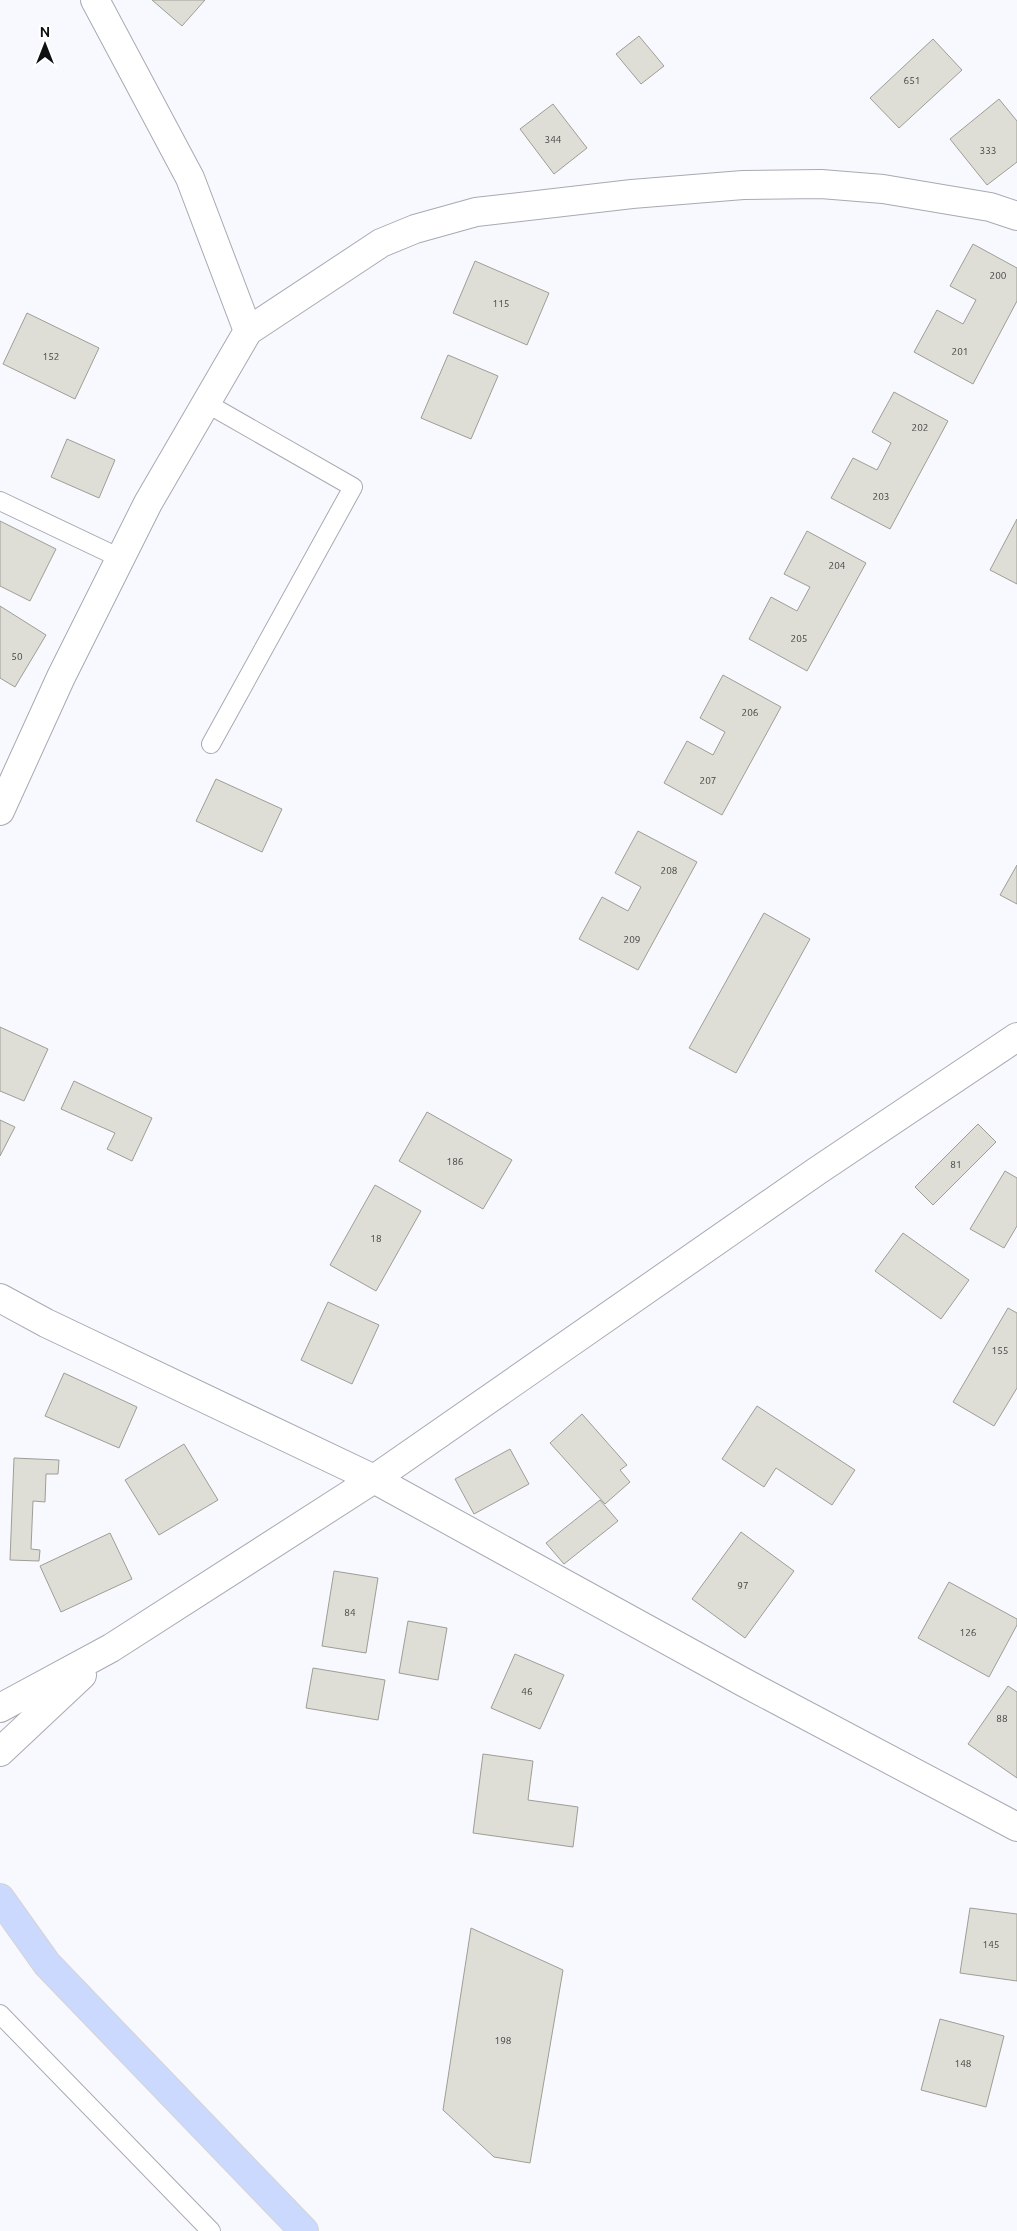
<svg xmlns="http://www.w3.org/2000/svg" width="1017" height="2231" font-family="Ubuntu,sans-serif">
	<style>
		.building { fill: #deded6; stroke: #9e9e96 }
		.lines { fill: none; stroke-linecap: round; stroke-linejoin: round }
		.service-casing { stroke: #a7aab1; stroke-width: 20 }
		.minor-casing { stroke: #a7aab1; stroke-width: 30 }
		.tertiary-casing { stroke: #a7aab1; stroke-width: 30 }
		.primary-casing { stroke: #d4d4d4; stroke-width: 30 }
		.service { stroke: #fff; stroke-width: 18 }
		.minor { stroke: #fff; stroke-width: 28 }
		.tertiary { stroke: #fff; stroke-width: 28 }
		.primary { stroke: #ccd9fe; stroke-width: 28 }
		.labels { text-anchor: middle; stroke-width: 4; stroke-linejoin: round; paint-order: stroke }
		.number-label { font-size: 10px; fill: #434443 }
	</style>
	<rect width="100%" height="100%" fill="#f8f9fe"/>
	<path class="building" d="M 152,0 L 205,0 L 182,26 Z
		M 639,36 L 664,66 L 641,84 L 616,54 Z
		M 933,39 L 962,70 L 899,128 L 870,98 Z
		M 999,99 L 1017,121 L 1017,162 L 987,185 L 950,139 Z
		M 553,104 L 587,148 L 554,174 L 520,129 Z
		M 973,244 L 1017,268 L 1017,301 L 973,384 L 914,352 L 937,310 L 963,324 L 976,300 L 950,286 Z
		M 475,261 L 549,293 L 527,345 L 453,313 Z
		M 27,313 L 99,348 L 75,399 L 3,364 Z
		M 448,355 L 498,376 L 471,439 L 421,418 Z
		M 894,392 L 948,421 L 890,529 L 831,498 L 853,458 L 877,470 L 891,443 L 872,432 Z
		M 67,439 L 115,460 L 99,498 L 51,477 Z
		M 1017,519 L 1017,584 L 990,570 Z
		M 0,521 L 56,549 L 30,601 L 0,586 Z
		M 807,531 L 866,563 L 807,671 L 749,639 L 771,597 L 797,611 L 810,587 L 784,574 Z
		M 0,606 L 46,635 L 15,687 L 0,678 Z
		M 723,675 L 781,707 L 722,815 L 664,783 L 687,741 L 713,755 L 725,732 L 700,718 Z
		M 216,779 L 282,809 L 262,852 L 196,821 Z
		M 638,831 L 697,862 L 638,970 L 579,939 L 602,897 L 628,911 L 641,887 L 615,873 Z
		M 1017,865 L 1017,904 L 1000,895 Z
		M 764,913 L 810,939 L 736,1073 L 689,1048 Z
		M 0,1027 L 48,1049 L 24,1101 L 0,1091 Z
		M 74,1081 L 152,1118 L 132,1161 L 107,1149 L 115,1133 L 61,1109 Z
		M 427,1112 L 512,1160 L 483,1209 L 399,1161 Z
		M 0,1120 L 15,1127 L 0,1156 Z
		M 978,1124 L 996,1142 L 933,1205 L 915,1187 Z
		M 1005,1171 L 1017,1178 L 1017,1226 L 1004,1248 L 970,1229 Z
		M 375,1185 L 421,1211 L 376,1291 L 330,1265 Z
		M 903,1233 L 969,1280 L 941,1319 L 875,1271 Z
		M 328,1302 L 379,1325 L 352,1384 L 301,1360 Z
		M 1008,1308 L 1017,1313 L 1017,1388 L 994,1426 L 953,1402 Z
		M 64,1373 L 137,1407 L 119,1448 L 45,1416 Z
		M 757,1406 L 855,1470 L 832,1505 L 776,1468 L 764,1487 L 722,1459 Z
		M 582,1414 L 627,1465 L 620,1470 L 630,1482 L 605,1504 L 550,1443 Z
		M 184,1444 L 218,1500 L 159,1535 L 125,1480 Z
		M 510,1449 L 529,1484 L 474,1514 L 455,1479 Z
		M 14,1458 L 59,1460 L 58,1474 L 46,1474 L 45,1502 L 33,1501 L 31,1549 L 40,1550 L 39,1561 L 10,1560 Z
		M 600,1500 L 618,1521 L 564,1564 L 546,1543 Z
		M 741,1532 L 794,1571 L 745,1638 L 692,1599 Z
		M 110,1533 L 132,1579 L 61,1612 L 40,1566 Z
		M 334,1571 L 378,1578 L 366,1653 L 322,1646 Z
		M 949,1582 L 1017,1619 L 1017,1625 L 989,1677 L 918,1638 Z
		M 408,1621 L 447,1628 L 438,1680 L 399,1673 Z
		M 515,1654 L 564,1675 L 540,1729 L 491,1708 Z
		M 313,1668 L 385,1680 L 378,1720 L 306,1708 Z
		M 1008,1686 L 1017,1692 L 1017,1778 L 968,1744 Z
		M 483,1754 L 533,1761 L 528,1800 L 578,1807 L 573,1847 L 473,1833 Z
		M 970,1908 L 1017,1914 L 1017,1981 L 960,1973 Z
		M 471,1928 L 563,1970 L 530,2163 L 494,2157 L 443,2110 Z
		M 940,2019 L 1004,2036 L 986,2107 L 921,2090 Z"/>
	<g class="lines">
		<g class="service-casing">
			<path id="service" d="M 206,403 L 353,487 L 211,744
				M 0,501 L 120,558
				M 0,2014 L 211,2231"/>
		</g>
		<g class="minor-casing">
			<path id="minor" d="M 95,0 L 190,178 L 248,331
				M 0,811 L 61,677 L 148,503 L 248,331 L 381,243 L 415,229 L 476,212 L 632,194 L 743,185 L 821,184 L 883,189 L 990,207 L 1017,216
				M 0,1298 L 46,1323 L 374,1479 L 745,1683 L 1017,1827"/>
		</g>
		<g class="tertiary-casing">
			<path id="tertiary" d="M 0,1708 L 111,1648 L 374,1479 L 817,1171 L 1017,1037
				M 0,1752 L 82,1675"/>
		</g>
		<g class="primary-casing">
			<path id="primary" d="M 0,1898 L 47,1964 L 304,2231"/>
		</g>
		<use href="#service" class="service"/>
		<use href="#minor" class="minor"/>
		<use href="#tertiary" class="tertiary"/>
		<use href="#primary" class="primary"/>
	</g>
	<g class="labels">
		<g class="number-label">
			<text x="912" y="84">651</text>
			<text x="553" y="143">344</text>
			<text x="988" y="154">333</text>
			<text x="998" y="279">200</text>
			<text x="501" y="307">115</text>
			<text x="960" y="355">201</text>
			<text x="51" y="360">152</text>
			<text x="920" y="431">202</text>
			<text x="881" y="500">203</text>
			<text x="837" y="569">204</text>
			<text x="799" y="642">205</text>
			<text x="17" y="660">50</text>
			<text x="750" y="716">206</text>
			<text x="708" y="784">207</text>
			<text x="669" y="874">208</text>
			<text x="632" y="943">209</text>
			<text x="455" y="1165">186</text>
			<text x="956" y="1168">81</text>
			<text x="376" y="1242">18</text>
			<text x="1000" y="1354">155</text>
			<text x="743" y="1589">97</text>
			<text x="350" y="1616">84</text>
			<text x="968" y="1636">126</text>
			<text x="527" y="1695">46</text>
			<text x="1002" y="1722">88</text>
			<text x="991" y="1948">145</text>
			<text x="503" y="2044">198</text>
			<text x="963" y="2067">148</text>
		</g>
	</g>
	<g transform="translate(45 45)" stroke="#ffffff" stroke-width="4" paint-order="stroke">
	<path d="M0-4L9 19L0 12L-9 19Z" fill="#0f1012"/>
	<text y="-8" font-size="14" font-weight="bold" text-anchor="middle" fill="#0f1012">N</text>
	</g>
</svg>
